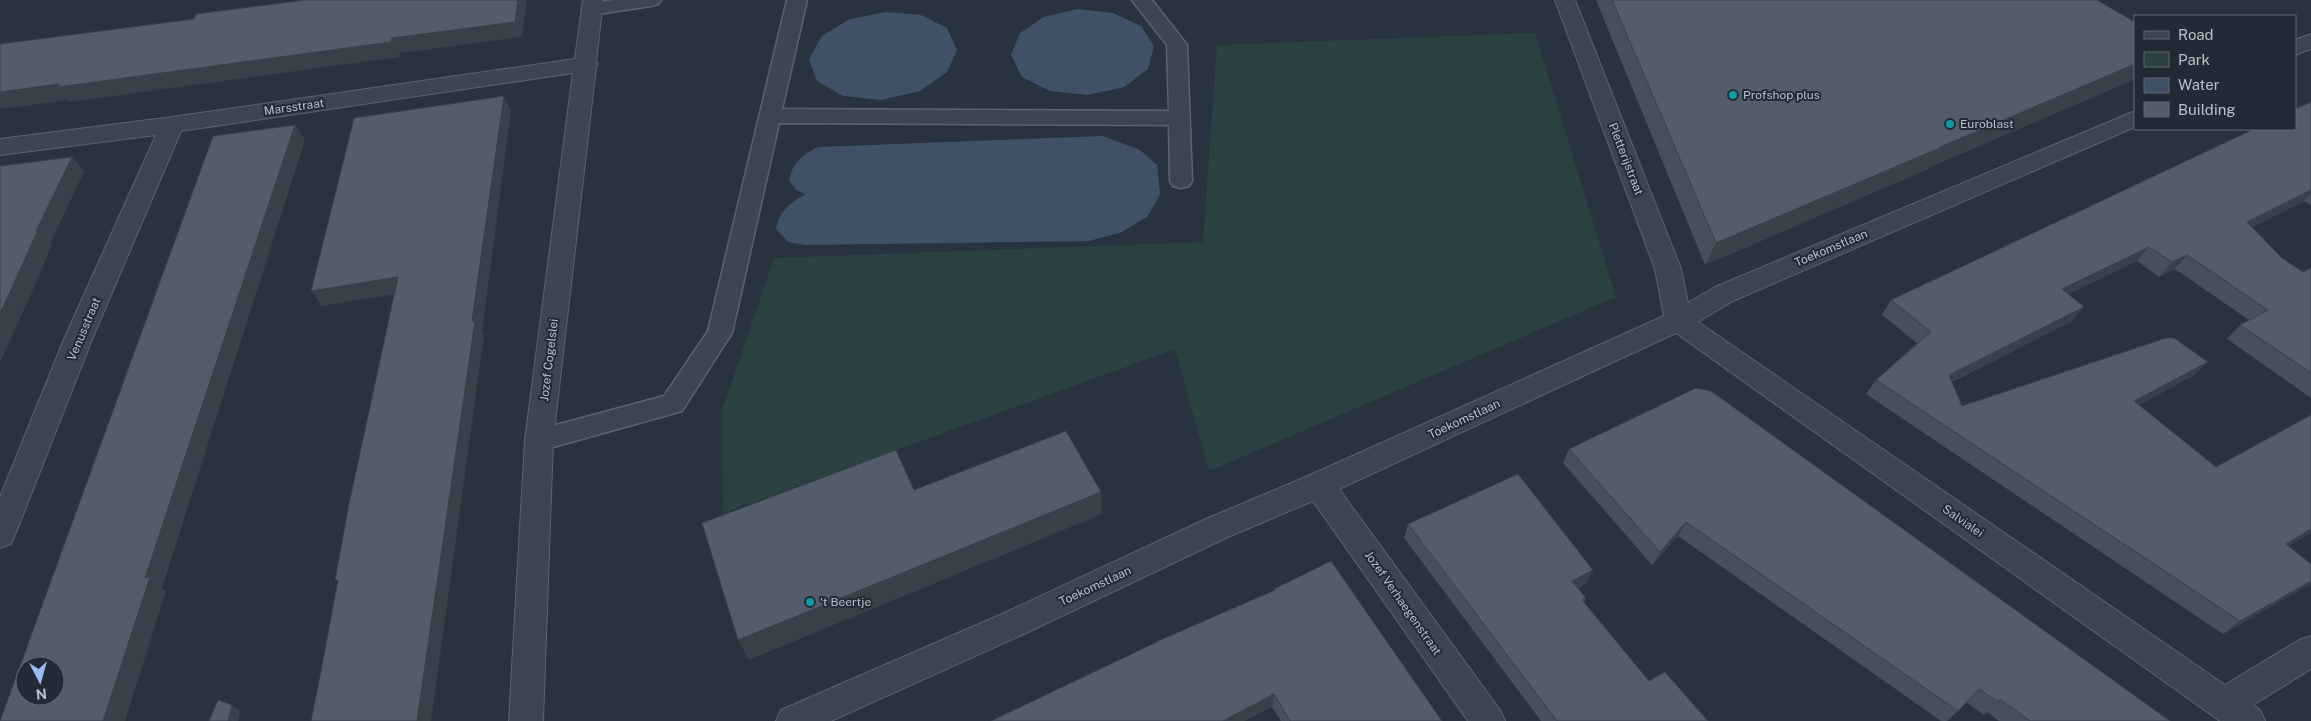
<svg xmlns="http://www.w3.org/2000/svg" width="2311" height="721" font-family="'Public Sans',sans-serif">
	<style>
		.green { fill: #2c4142 }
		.water { fill: #405167 }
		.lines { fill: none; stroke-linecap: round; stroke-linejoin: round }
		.service-casing { stroke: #5b636d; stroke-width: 3 }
		.minor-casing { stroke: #5b636d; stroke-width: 2 }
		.service { fill: #3d4550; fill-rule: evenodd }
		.minor { fill: #3d4550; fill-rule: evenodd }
		.wall { fill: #474f5b }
		.shaded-wall { fill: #39404a }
		.building { fill: #525c6a; stroke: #39404a; fill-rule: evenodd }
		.culture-dot { fill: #0f9aa8; stroke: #222a35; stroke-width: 2 }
		.labels { text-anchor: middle; stroke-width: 4; stroke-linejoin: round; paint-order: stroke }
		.poi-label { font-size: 12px; fill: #bac0ca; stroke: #222a35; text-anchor: start }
		.street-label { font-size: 12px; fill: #bac0ca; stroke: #222a35 }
	</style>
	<rect width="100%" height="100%" fill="#293340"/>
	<path class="green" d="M 1535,33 L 1616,297 L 1209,471 L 1175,349 L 723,513 L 722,411 L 774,258 L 1203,242 L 1217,45 Z"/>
	<path class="water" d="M 1078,9 L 1113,13 L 1141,26 L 1154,46 L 1148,69 L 1124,87 L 1088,95 L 1050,91 L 1022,77 L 1011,55 L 1020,33 L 1044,17 Z
		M 886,12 L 921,15 L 947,28 L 957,50 L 947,72 L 920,91 L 881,100 L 843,96 L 817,81 L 809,59 L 822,36 L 850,19 Z
		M 1103,136 L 1140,150 L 1157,165 L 1160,194 L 1148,216 L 1122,232 L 1089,241 L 805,245 L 788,242 L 776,229 C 780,210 790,203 806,194 L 796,190 L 789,180 C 793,162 802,155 818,147 Z"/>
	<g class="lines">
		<g class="service-casing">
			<path id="service" d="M 613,0 L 661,0 L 658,4 L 651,6 L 592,15 L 585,13 L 582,9 L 585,5 Z
				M 787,0 L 807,0 L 782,109 L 1169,111 L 1167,45 L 1132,0 L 1152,0 L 1187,45 L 1192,181 L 1189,186 L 1181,188 L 1173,186 L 1170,181 L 1169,125 L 779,123 L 732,333 L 682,411 L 539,451 L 530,448 L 526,440 L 530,432 L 664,396 L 708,331 Z"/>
		</g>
		<g class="minor-casing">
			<path id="minor" d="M 583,0 L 603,0 L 596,62 L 598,64 L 596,67 L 553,440 L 543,721 L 509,721 L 525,440 L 573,73 L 181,131 L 93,337 L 15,535 L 11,544 L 0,548 L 0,497 L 65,337 L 156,135 L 0,155 L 0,139 L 172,117 L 575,59 Z
				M 1555,0 L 1575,0 L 1681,269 L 1688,303 L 1715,287 L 2135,111 L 2135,127 L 1733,301 L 1698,322 L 2225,685 L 2299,640 L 2311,636 L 2311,669 L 2253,705 L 2260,710 L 2265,721 L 2220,721 L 1676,333 L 1339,489 L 1500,710 L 1505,721 L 1468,721 L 1313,501 L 1228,537 L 1024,634 L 831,721 L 776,721 L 781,710 L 1002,614 L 1206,519 L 1308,476 L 1664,316 L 1655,269 Z
				M 2311,34 L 2311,49 L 2295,55 L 2295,40 Z"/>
		</g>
		<use href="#service" class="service"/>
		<use href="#minor" class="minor"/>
	</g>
	<path class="wall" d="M 1596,0 L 2097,0 L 2135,22 L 2135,79 L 1930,167 L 1928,169 L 1705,265 Z
		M 2311,102 L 2311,205 L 2304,201 L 2252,227 L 2282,258 L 2303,272 L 2311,268 L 2311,398 L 2227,339 L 2240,325 L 2249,320 L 2175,269 L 2159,277 L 2137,261 L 2068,294 L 2084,307 L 2072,321 L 1952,382 L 1962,406 L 2194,375 L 2139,405 L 2216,467 L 2311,415 L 2311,533 L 2288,546 L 2311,564 L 2311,583 L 2305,587 L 2223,634 L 1866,394 L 1876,380 L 1917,343 L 1882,315 L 1891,300 Z
		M 1569,449 L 2170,721 L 1999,721 L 1987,712 L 1984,715 L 1966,702 L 1958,711 L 1947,721 L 1941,721 L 1678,536 L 1652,565 L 1563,463 Z
		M 1408,524 L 1593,570 L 1586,583 L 1578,588 L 1586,598 L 1584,602 L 1649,681 L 1708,721 L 1541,721 L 1404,538 Z
		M 1274,589 L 1442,721 L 1281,721 L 1272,707 Z"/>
	<path class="shaded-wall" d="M 518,0 L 527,0 L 522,37 L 400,53 L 399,57 L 70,102 L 68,100 L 0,109 L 0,92 L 392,38 Z
		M 2135,64 L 2135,79 L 1930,167 L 1928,169 L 1705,265 L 1716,243 L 1940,147 Z
		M 504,96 L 511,111 L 482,332 L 484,335 L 431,721 L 417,721 Z
		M 295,125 L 305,140 L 162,588 L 166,591 L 125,721 L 103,721 L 145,578 Z
		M 72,157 L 84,172 L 50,244 L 52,245 L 29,299 L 0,362 L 0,314 L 36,231 Z
		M 2311,190 L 2311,194 L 2304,201 L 2234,236 L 2247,222 Z
		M 2149,247 L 2137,261 L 2050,303 L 2062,289 Z
		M 2187,255 L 2175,269 L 2159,277 L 2172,262 Z
		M 398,277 L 408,292 L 322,306 L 311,291 Z
		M 2084,307 L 2072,321 L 1938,388 L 1949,375 Z
		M 2208,362 L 2194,375 L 2121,415 L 2134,401 Z
		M 1101,492 L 1102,514 L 749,660 L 738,640 Z
		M 1686,522 L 1678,536 L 1652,565 L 1660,552 Z
		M 2311,529 L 2311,533 L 2269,557 L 2286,544 Z
		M 1593,570 L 1586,583 L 1565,595 L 1572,581 Z
		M 2311,581 L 2311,583 L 2305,587 L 2223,634 L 2240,621 Z
		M 1274,694 L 1272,707 L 1245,721 L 1223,721 Z
		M 232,705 L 240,711 L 238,721 L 228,721 Z"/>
	<path class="building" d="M 305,0 L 518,0 L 515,22 L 392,38 L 391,42 L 58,87 L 59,84 L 0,92 L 0,44 L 194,19 L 196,14 Z
		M 1612,0 L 2097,0 L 2135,22 L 2135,64 L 1940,147 L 1942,147 L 1716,243 Z
		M 504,96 L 472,321 L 475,321 L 417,721 L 311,721 L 322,666 L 338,580 L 335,580 L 349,504 L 398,277 L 311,291 L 354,118 Z
		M 2311,102 L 2311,190 L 2247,222 L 2282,258 L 2303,272 L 2311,268 L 2311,373 L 2240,325 L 2268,310 L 2187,255 L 2172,262 L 2149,247 L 2062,289 L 2084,307 L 1949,375 L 1962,406 L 2166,338 L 2174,338 L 2208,362 L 2134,401 L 2216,467 L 2311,415 L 2311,529 L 2286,544 L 2311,564 L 2311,581 L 2240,621 L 1876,380 L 1931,332 L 1891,300 L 2254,129 L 2295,129 L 2295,109 Z
		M 295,125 L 145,578 L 150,577 L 103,721 L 0,721 L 213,136 ZM 25,666 L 55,666 L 55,696 L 25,696 Z
		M 72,157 L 36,231 L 38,230 L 0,314 L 0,166 Z
		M 1696,388 L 1711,391 L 2170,721 L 2030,721 L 2000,699 L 1998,702 L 1979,689 L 1958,711 L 1686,522 L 1660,552 L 1569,449 Z
		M 1066,431 L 1101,492 L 738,640 L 702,523 L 896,450 L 914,490 Z
		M 1518,474 L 1593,570 L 1572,581 L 1586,598 L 1582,600 L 1649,681 L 1665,672 L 1708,721 L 1557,721 L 1408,524 Z
		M 1331,561 L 1442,721 L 1290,721 L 1274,694 L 1223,721 L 991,721 L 1165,638 L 1275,590 L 1274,589 Z
		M 218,700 L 232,705 L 228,721 L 209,721 Z"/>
	<g class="culture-dot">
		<circle cx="1733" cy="95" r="5"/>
		<circle cx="1950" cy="124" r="5"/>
		<circle cx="810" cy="602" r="5"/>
	</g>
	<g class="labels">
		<g class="poi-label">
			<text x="1743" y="99">Profshop plus</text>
			<text x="1960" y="128">Euroblast</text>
			<text x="820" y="606">'t Beertje</text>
		</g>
		<g class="street-label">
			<text transform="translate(294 107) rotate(-8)" y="4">Marsstraat</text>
			<text transform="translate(1626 159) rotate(69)" y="4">Pletterijstraat</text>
			<text transform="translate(1831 248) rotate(-23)" y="4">Toekomstlaan</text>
			<text transform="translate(84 329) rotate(-67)" y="4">Venusstraat</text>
			<text transform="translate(549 360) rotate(-83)" y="4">Jozef Cogelslei</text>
			<text transform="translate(1464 419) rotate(-25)" y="4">Toekomstlaan</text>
			<text transform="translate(1963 521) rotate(35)" y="4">Salvialei</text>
			<text transform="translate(1095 586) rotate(-25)" y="4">Toekomstlaan</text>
			<text transform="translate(1403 603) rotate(55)" y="4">Jozef Verhaegenstraat</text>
		</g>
	</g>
	<rect x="2134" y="15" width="162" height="115" fill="#222a35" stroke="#5f6671"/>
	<rect x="2144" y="31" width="25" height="8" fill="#3d4550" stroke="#5f6671"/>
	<text x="2178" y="40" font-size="15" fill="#bac0ca">Road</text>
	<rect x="2144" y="52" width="25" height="15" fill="#2c4142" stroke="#5f6671"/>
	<text x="2178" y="65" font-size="15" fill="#bac0ca">Park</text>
	<rect x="2144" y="78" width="25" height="15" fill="#405167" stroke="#5f6671"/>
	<text x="2178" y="90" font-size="15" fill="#bac0ca">Water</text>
	<rect x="2144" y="102" width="25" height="15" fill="#525c6a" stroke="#5f6671"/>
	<text x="2178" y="115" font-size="15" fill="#bac0ca">Building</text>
	<g transform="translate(40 681) rotate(174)"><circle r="24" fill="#222a35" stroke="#5f6671"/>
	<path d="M0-4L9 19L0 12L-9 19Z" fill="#9abcef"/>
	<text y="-8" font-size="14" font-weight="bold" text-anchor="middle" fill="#bac0ca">N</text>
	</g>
</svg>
